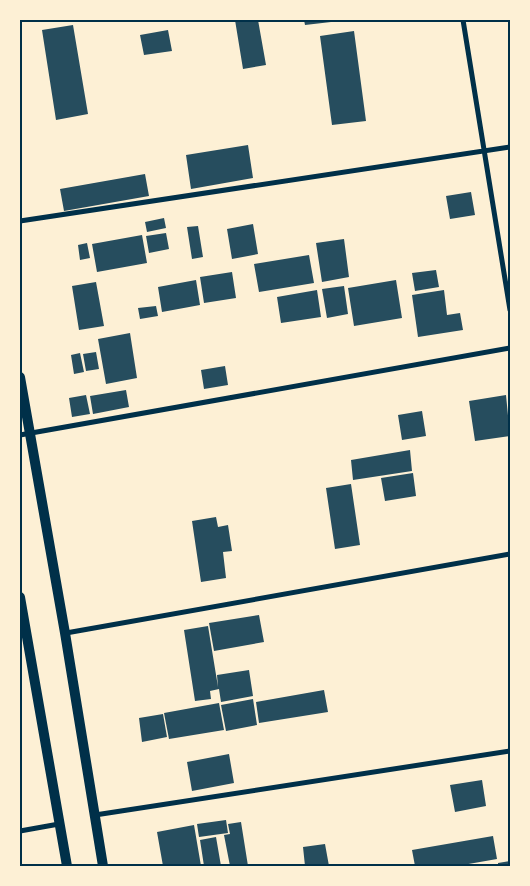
<svg xmlns="http://www.w3.org/2000/svg" width="530" height="886" font-family="Arial,sans-serif">
	<style>
		.building { fill: #264d5e }
		.lines { fill: none; stroke-linecap: round; stroke-linejoin: round }
		.minor { stroke: #003049; stroke-width: 5 }
		.secondary { stroke: #003049; stroke-width: 10 }
		.neatline { fill: none; stroke: #003049; stroke-width: 2 }
	</style>
	<rect width="100%" height="100%" fill="#fdf0d5"/>
	<path class="building" d="M 235,20 L 258,20 L 266,65 L 243,69 Z
		M 304,20 L 331,20 L 331,22 L 305,25 Z
		M 73,25 L 88,114 L 56,120 L 42,30 Z
		M 168,30 L 172,51 L 144,55 L 140,35 Z
		M 354,31 L 366,121 L 332,125 L 320,36 Z
		M 248,145 L 253,178 L 191,189 L 186,155 Z
		M 145,174 L 149,196 L 64,211 L 60,189 Z
		M 471,192 L 475,215 L 450,219 L 446,196 Z
		M 164,218 L 166,228 L 147,232 L 145,222 Z
		M 253,224 L 258,254 L 232,259 L 227,229 Z
		M 198,226 L 203,257 L 192,259 L 187,227 Z
		M 166,233 L 169,249 L 149,253 L 146,236 Z
		M 142,235 L 147,263 L 97,272 L 92,244 Z
		M 344,239 L 349,277 L 322,282 L 316,243 Z
		M 87,243 L 90,258 L 80,260 L 78,245 Z
		M 309,255 L 314,283 L 259,292 L 254,264 Z
		M 436,270 L 439,287 L 415,291 L 412,273 Z
		M 232,272 L 236,298 L 204,303 L 200,277 Z
		M 196,280 L 200,305 L 162,312 L 158,287 Z
		M 396,280 L 402,318 L 354,326 L 348,288 Z
		M 96,282 L 104,326 L 79,330 L 72,286 Z
		M 344,286 L 348,314 L 327,318 L 322,289 Z
		M 317,290 L 321,317 L 281,323 L 277,297 Z
		M 444,290 L 447,315 L 460,313 L 463,330 L 418,337 L 412,295 Z
		M 156,306 L 158,316 L 140,319 L 138,308 Z
		M 130,333 L 137,378 L 106,384 L 98,339 Z
		M 96,352 L 99,369 L 86,371 L 83,354 Z
		M 80,353 L 84,372 L 74,374 L 71,355 Z
		M 225,366 L 228,385 L 204,389 L 201,370 Z
		M 126,390 L 129,407 L 93,414 L 90,396 Z
		M 86,395 L 90,414 L 72,417 L 69,398 Z
		M 506,395 L 510,436 L 475,441 L 469,401 Z
		M 422,411 L 426,436 L 402,440 L 398,415 Z
		M 410,450 L 412,471 L 353,480 L 351,460 Z
		M 413,473 L 416,496 L 385,501 L 381,478 Z
		M 351,484 L 360,545 L 335,549 L 326,488 Z
		M 216,517 L 218,527 L 228,525 L 232,551 L 223,552 L 226,578 L 201,582 L 192,521 Z
		M 259,615 L 264,642 L 214,651 L 209,623 Z
		M 208,626 L 218,687 L 217,675 L 249,670 L 253,696 L 221,702 L 219,689 L 210,691 L 211,699 L 195,701 L 184,630 Z
		M 324,690 L 328,712 L 259,723 L 256,702 Z
		M 253,699 L 257,725 L 226,731 L 221,705 Z
		M 219,703 L 224,730 L 169,739 L 164,713 Z
		M 163,714 L 167,737 L 142,742 L 139,718 Z
		M 229,754 L 234,783 L 192,791 L 187,762 Z
		M 482,780 L 486,806 L 455,812 L 450,785 Z
		M 226,820 L 228,833 L 199,837 L 197,824 Z
		M 241,822 L 248,866 L 230,866 L 224,835 L 230,834 L 228,824 Z
		M 194,825 L 201,866 L 163,866 L 157,832 Z
		M 493,836 L 497,859 L 457,866 L 415,866 L 412,850 Z
		M 216,837 L 221,866 L 204,866 L 200,840 Z
		M 325,844 L 329,866 L 305,866 L 303,847 Z
		M 510,861 L 510,866 L 498,866 L 498,863 Z"/>
	<g class="lines">
		<path class="minor" d="M 463,20 L 510,310
			M 20,221 L 510,147
			M 20,435 L 510,348
			M 66,633 L 510,554
			M 95,815 L 510,751
			M 20,831 L 59,824"/>
		<path class="secondary" d="M 20,377 L 65,633 L 103,866
			M 20,597 L 67,866"/>
	</g>
	<rect width="530" height="886" fill="none" stroke="#fdf0d5" stroke-width="42"/>
	<rect x="21" y="21" width="488" height="844" class="neatline"/>
</svg>
